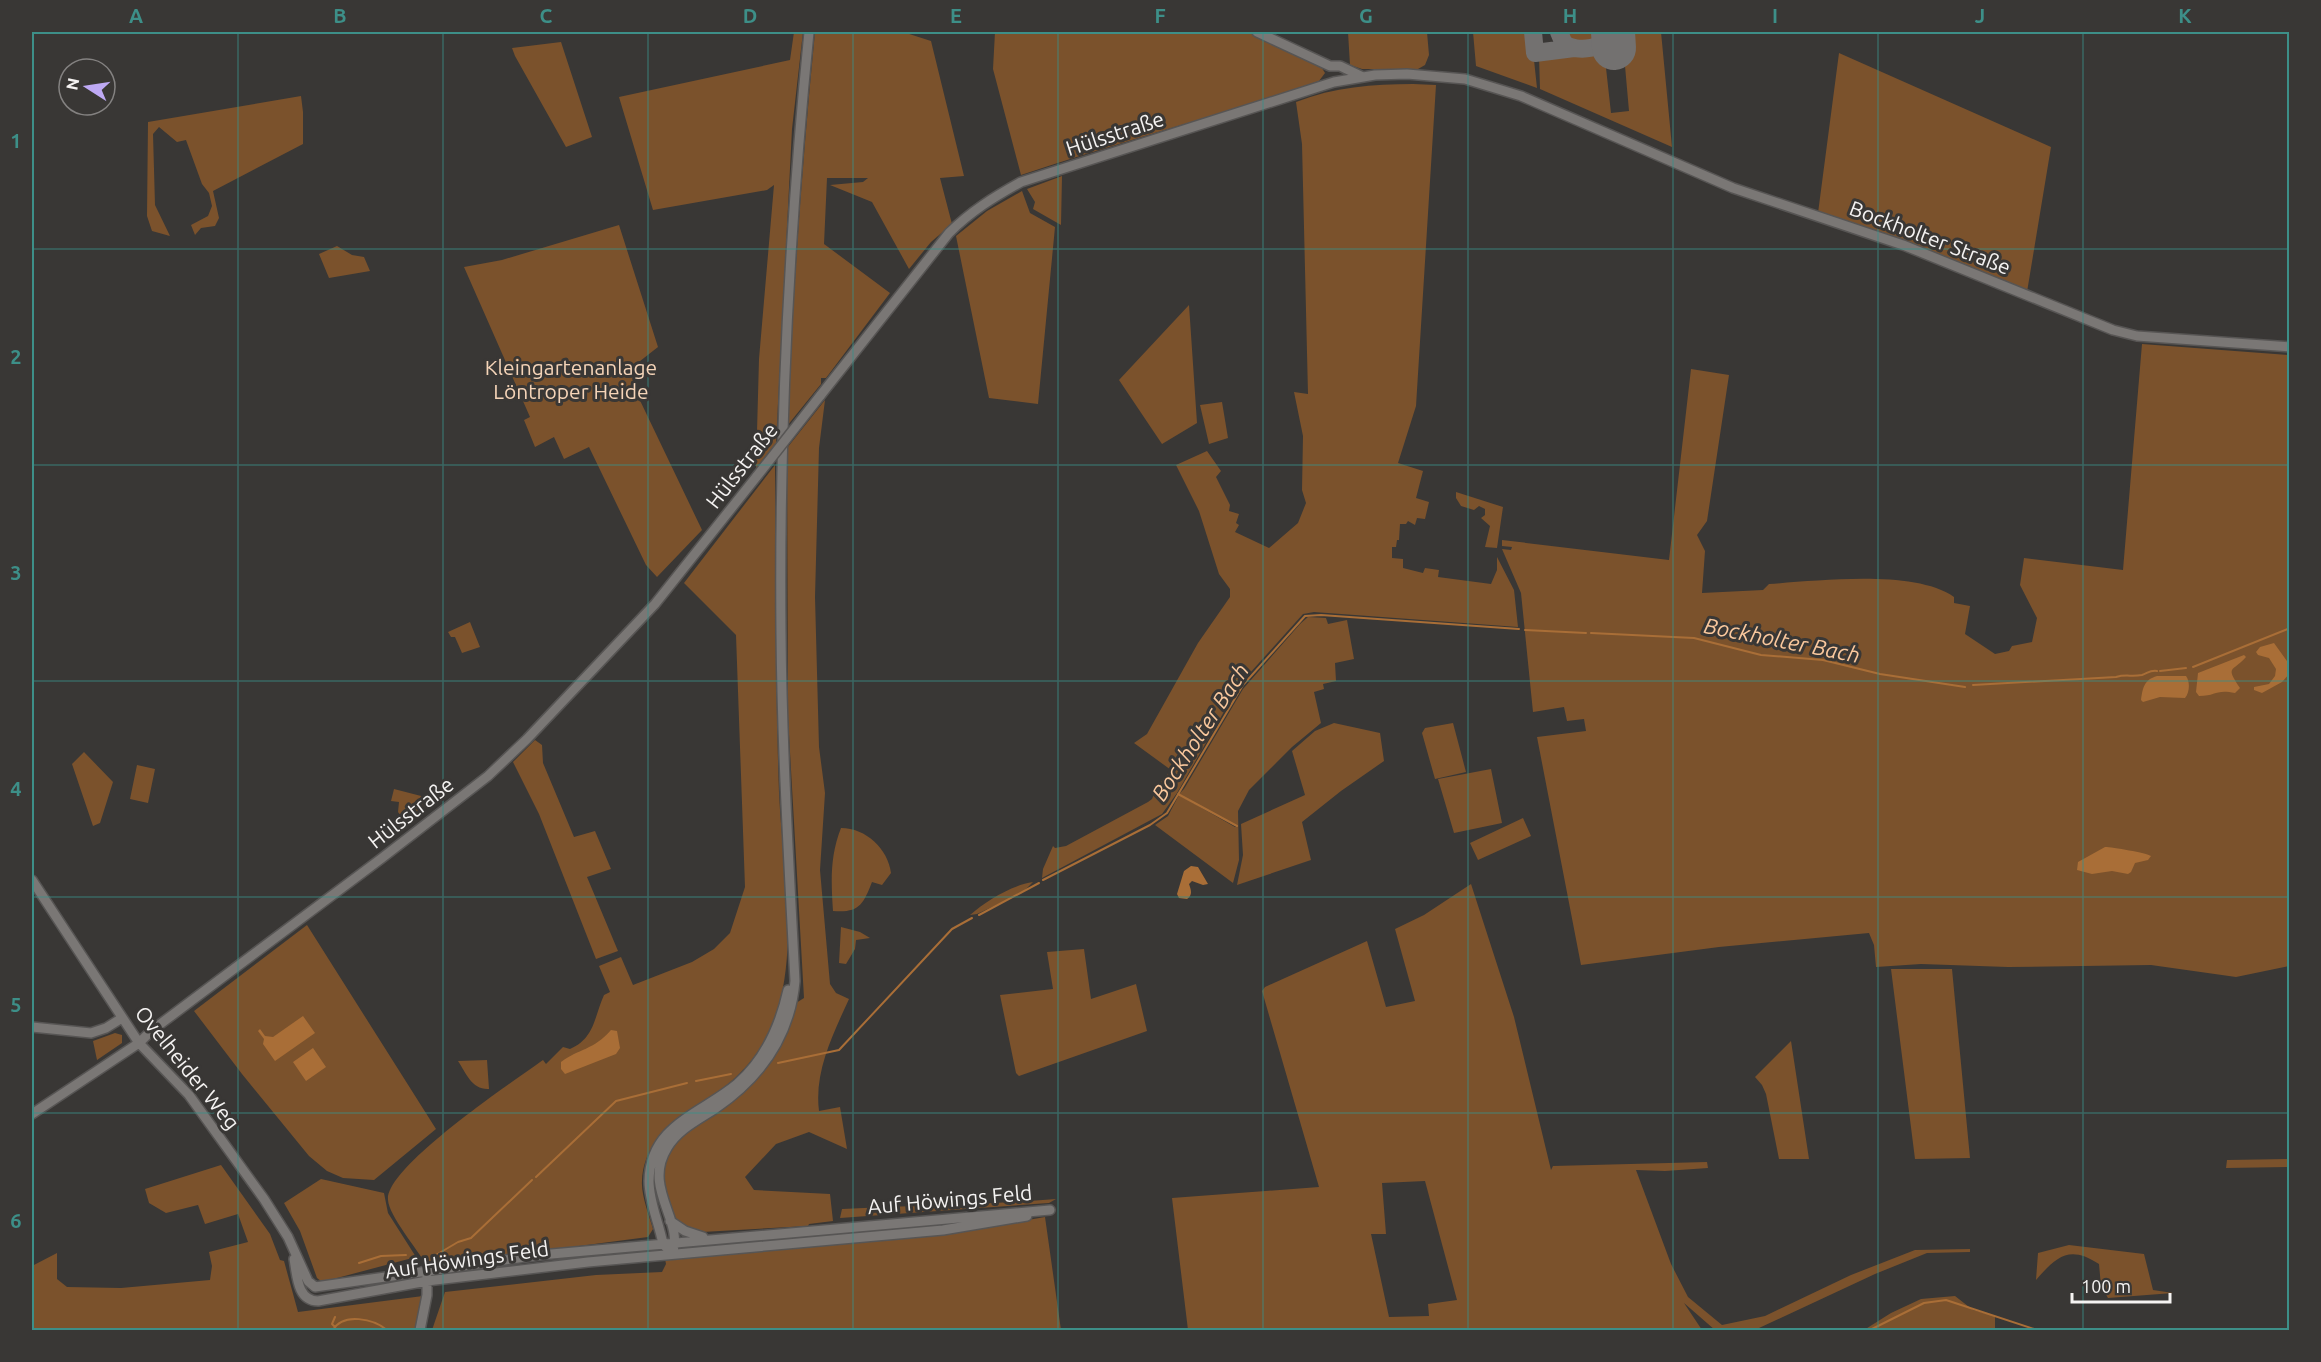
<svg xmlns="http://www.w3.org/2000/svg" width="2321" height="1362" font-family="Ubuntu,sans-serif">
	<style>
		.green { fill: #7b522c; fill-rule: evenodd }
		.water { fill: #a96e37 }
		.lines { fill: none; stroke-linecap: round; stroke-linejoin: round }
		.stream { stroke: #a96e37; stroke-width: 2 }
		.taxiway { stroke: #737170; stroke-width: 18 }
		.runway { stroke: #737170; stroke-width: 44 }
		.secondary-casing { stroke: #575554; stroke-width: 12 }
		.secondary { stroke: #7a7775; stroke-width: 9 }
		.secondary-bridge-casing { stroke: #575554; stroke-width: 12; stroke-linecap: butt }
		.secondary-bridge { stroke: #7a7775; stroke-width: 9 }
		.grid { fill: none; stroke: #3d8f88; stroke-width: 1.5; stroke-opacity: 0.55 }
		.labels { text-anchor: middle; stroke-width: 6; stroke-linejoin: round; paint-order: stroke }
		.street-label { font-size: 21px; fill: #f5f3f2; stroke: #393735 }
		.park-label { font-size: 21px; fill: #f5d4b8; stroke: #393735 }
		.water-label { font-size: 22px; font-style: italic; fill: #fac89d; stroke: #393735 }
		.neatline { fill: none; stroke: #3d8f88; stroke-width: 2 }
		.grid-label { font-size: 20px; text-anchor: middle; font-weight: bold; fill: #3d8f88 }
	</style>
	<rect width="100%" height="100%" fill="#393735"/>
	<path class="green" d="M 794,32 L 803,32 L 792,129 L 776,443 L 756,468 L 759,359 L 774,185 L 767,190 L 653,210 L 619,97 L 790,60 Z
		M 815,32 L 903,32 L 931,41 L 964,176 L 940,178 L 952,224 L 931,242 L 909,269 L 872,202 L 830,185 L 863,182 L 868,178 L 827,178 L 824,244 L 890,293 L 826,378 L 821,378 L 821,384 L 787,426 C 793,294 802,163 815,32 Z
		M 995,32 L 1248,32 L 1320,65 L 1325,73 L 1319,81 C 1221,115 1120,142 1021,175 L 993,69 Z
		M 1348,32 L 1427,32 L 1429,55 L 1425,65 L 1418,69 L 1362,69 L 1350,65 Z
		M 1473,32 L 1531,32 L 1537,88 L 1476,66 Z
		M 1563,32 L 1602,32 L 1594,42 C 1581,45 1568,47 1563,32 Z
		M 1622,32 L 1661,32 L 1672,147 L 1540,89 L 1539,56 L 1604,50 L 1611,113 L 1629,111 Z
		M 561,42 L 592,137 L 566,147 L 515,56 L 512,48 Z
		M 1839,53 L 2051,147 L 2027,292 L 1818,213 Z
		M 1413,84 L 1436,85 L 1416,406 L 1398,463 L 1423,471 L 1416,498 L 1429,502 L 1425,519 L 1417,518 L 1415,525 L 1408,521 L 1406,524 L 1400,524 L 1399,540 L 1397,540 L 1396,547 L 1392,547 L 1392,558 L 1403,559 L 1403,568 L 1423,573 L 1425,568 L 1439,570 L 1438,577 L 1491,584 L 1497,570 L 1497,557 L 1514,590 L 1518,627 L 1314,612 L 1303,614 L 1240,684 L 1177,793 L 1162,814 L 1042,878 L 1043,869 L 1053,846 L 1055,848 L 1066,846 L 1148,802 L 1152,799 L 1158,785 L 1171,770 L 1134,743 L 1147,734 L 1198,643 L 1230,597 L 1230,589 L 1219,574 L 1199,511 L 1176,465 L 1207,451 L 1221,471 L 1216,477 L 1230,505 L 1229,511 L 1239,514 L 1236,523 L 1239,525 L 1235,532 L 1269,548 L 1298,523 L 1306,503 L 1302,490 L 1303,436 L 1294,392 L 1308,394 L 1302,144 L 1296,102 C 1334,87 1373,84 1413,84 Z
		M 301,96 L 303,112 L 303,144 L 213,191 L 219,218 L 215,226 L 201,228 L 195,235 L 191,225 L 208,216 L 212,206 L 209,193 L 202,184 L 186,140 L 177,142 L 159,127 L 153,134 L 155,205 L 170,236 L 152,231 L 147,216 L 148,122 Z
		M 1062,176 L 1061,225 L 1033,209 L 1035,202 L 1027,189 Z
		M 1022,191 L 1030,213 L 1055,227 L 1038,404 L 989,398 L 956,236 L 987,211 Z
		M 619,225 L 658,347 L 635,365 L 635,390 L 702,530 L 657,577 L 646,565 L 589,447 L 564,459 L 554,437 L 535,447 L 524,420 L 530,417 L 464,267 L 502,260 Z
		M 337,246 L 352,255 L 364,257 L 370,271 L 329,278 L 319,254 Z
		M 1189,305 L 1197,423 L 1162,444 L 1119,380 Z
		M 2142,344 L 2289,355 L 2289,966 L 2236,977 L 2151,965 L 2008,967 L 1921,964 L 1876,967 L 1874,945 L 1869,933 L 1719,947 L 1581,965 L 1537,737 L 1586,731 L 1584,719 L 1567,721 L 1564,707 L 1533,712 L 1521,593 L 1502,549 L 1511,550 L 1512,547 L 1502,546 L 1502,540 L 1669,560 L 1691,369 L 1729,375 L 1707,521 L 1697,535 L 1705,551 L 1702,593 L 1763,590 L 1769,584 C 1818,581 1914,569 1954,597 L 1954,603 L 1970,606 L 1965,634 L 1995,654 L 2009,651 L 2012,646 L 2032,642 L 2037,618 L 2020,585 L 2024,558 L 2123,570 Z
		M 825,400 L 819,448 L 815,597 L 819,747 L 825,793 L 820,870 L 830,984 L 836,993 L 849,999 C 833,1034 814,1072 819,1111 L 840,1107 L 847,1149 L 809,1132 L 776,1144 L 745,1177 L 754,1190 L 830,1194 L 833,1221 L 809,1224 L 808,1226 L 702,1232 L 688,1227 L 674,1218 L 662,1190 L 665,1156 L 680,1135 L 738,1096 L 796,1003 L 804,998 L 788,717 L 787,448 Z
		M 1222,402 L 1228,438 L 1209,444 L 1200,405 Z
		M 775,465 C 776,574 775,683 779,792 C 782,863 798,939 778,1009 C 771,1033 757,1057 739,1074 C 705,1109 645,1123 642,1181 C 641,1195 649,1215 653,1229 L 648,1237 L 427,1266 C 418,1250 389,1216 388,1200 C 385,1167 514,1081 543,1060 L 546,1064 L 563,1047 L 570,1049 C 595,1038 594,1017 604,995 L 610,992 L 599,966 L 621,957 L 633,985 L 692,962 L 714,949 L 730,933 L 745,887 L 736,635 L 684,583 Z
		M 1456,492 L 1503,507 L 1497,548 L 1485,547 L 1490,526 L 1481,518 L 1485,515 L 1485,509 L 1479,506 L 1474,510 L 1461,506 L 1456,498 Z
		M 1308,617 L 1326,618 L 1328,624 L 1347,620 L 1354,659 L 1335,663 L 1336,681 L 1323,684 L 1324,689 L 1314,692 L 1321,723 L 1292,747 L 1249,790 L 1238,811 L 1239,860 L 1233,883 L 1155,825 L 1168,816 L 1179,795 L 1235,827 L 1237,827 L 1179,794 L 1184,789 L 1243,689 L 1300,624 Z
		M 470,622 L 480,647 L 462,653 L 455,637 L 451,637 L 448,632 Z
		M 1334,723 L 1380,733 L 1384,761 L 1341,791 L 1302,822 L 1311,860 L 1237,885 L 1243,855 L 1241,824 L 1305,795 L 1292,751 L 1315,731 Z
		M 1453,723 L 1466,772 L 1435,779 L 1422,733 L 1425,728 Z
		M 535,740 L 542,745 L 543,763 L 574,837 L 595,831 L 611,869 L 587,877 L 618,951 L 596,959 L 539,814 L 513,762 Z
		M 84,752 L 113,782 L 100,823 L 93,826 L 72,764 Z
		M 137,765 L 155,769 L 148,803 L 130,799 Z
		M 1491,769 L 1502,823 L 1454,833 L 1438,779 Z
		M 394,789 L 425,797 L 427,807 L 406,823 L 398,812 L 399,802 L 391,801 Z
		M 1523,818 L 1531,836 L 1478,860 L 1470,843 Z
		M 841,828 C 866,828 888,849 891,873 L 882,885 L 872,882 C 863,905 859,913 833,911 C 831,881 830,856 841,828 Z
		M 1033,882 L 1022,893 L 977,914 L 970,915 C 986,901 1012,885 1033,882 Z
		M 1471,884 L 1514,1017 L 1551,1170 L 1553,1166 L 1707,1162 L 1708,1168 L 1665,1171 L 1636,1170 L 1671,1264 L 1688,1297 L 1722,1325 L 1765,1316 L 1851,1275 L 1915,1250 L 1970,1249 L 1970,1252 L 1927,1253 L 1875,1274 L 1759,1328 L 1749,1330 L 1715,1330 L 1684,1303 L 1702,1330 L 1188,1330 L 1172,1198 L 1319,1187 L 1262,991 L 1265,987 L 1367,941 L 1386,1007 L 1415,1001 L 1395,929 L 1424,915 ZM 1425,1181 L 1457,1300 L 1428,1304 L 1429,1316 L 1389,1317 L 1371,1234 L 1386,1234 L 1382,1183 Z
		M 307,925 L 436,1129 L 374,1180 L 343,1178 L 327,1171 L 309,1156 L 242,1074 L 194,1011 Z
		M 841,927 L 860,932 L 870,938 L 856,940 L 855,949 L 846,964 L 839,963 Z
		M 1084,949 L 1091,999 L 1136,984 L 1147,1031 L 1019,1076 L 1016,1073 L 1000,995 L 1053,989 L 1047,952 Z
		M 1891,969 L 1952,969 L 1970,1158 L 1915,1159 Z
		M 115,1033 L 122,1035 L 122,1043 L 97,1060 L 93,1041 Z
		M 1791,1041 L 1809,1159 L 1779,1159 L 1766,1094 L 1762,1085 L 1755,1077 Z
		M 487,1060 L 489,1089 C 472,1090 466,1073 458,1061 Z
		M 2289,1159 L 2289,1167 L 2226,1168 L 2227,1160 Z
		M 221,1165 L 270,1234 L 280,1260 L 284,1261 L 298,1312 L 423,1296 L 417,1330 L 32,1330 L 32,1266 L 57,1253 L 57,1279 L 67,1287 L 121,1288 L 210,1280 L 212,1266 L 209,1252 L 248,1242 L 238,1214 L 205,1224 L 198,1205 L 166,1213 L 149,1203 L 145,1189 Z
		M 321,1179 L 384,1193 L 388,1213 L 416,1257 L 322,1282 L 317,1278 L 300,1231 L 284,1203 Z
		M 1056,1199 L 1049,1203 L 840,1218 L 842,1209 C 914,1205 985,1205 1056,1199 Z
		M 1045,1217 L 1061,1330 L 432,1330 L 445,1292 L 596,1275 L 662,1272 L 666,1264 L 665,1259 L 906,1238 L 959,1232 Z
		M 2069,1245 L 2144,1254 L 2153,1290 L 2173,1293 L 2108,1298 L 2101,1286 L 2099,1264 C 2069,1244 2056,1257 2036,1280 L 2038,1253 Z
		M 1955,1296 L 1973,1310 L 1995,1316 L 1995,1330 L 1864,1330 L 1891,1313 L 1921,1299 Z"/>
	<path class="water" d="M 2274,643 L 2289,664 L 2289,674 L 2282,682 L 2262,693 L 2254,690 L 2254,687 L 2269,684 L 2275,676 L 2276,669 L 2269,658 L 2258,655 L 2256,652 L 2260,647 Z
		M 2244,655 L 2246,657 C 2232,673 2225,665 2240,688 L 2235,693 C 2215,689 2217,696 2199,696 L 2196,692 L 2198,673 Z
		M 2157,676 L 2186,676 C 2190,681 2190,692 2185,698 L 2160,697 L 2143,702 L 2141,700 C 2143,687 2144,680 2157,676 Z
		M 2105,847 C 2112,847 2147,853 2151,856 L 2148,860 L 2135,863 L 2131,872 L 2128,874 L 2112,871 L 2092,874 L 2077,870 L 2078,862 Z
		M 1191,866 L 1198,867 L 1208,884 L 1203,885 L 1192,881 L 1189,884 C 1191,890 1193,895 1187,899 L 1179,898 L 1177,894 L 1184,871 Z
		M 303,1016 L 315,1033 L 275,1061 L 263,1044 L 264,1039 L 258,1031 L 260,1029 L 265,1036 L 273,1037 Z
		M 611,1030 L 617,1031 L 620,1048 L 616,1054 L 565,1074 L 561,1069 L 561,1062 C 578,1049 594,1050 611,1030 Z
		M 313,1048 L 326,1067 L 306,1081 L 293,1062 Z"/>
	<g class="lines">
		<path class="stream" d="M 1525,630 L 1586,633
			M 1591,633 L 1694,638 L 1761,655 L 1823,660 L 1880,674 L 1965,687
			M 2193,667 L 2290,628
			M 2160,671 L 2186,668
			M 1973,685 L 2116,677 C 2126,674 2131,677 2142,675 C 2148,673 2150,670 2157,671
			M 1178,794 L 1237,826
			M 1043,880 L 1150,825 L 1167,813 L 1243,685 L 1305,616 L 1321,615 L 1519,629
			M 979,915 L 1039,883
			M 778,1063 L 839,1050 L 952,929 L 972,918
			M 696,1081 L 731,1074
			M 536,1177 L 616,1101 L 687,1083
			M 436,1255 L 458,1242 L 471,1238 L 532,1180
			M 359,1263 L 381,1256 L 406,1255
			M 335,1327 L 332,1324 L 335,1317
			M 333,1330 C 343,1312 374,1319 387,1330
			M 1870,1330 L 1924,1303 L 1946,1300 L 2037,1330"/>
		<path class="taxiway" d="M 1533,32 L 1535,53 L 1574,48
			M 1559,32 L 1564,44 C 1577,53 1608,49 1612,32"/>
		<path class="runway" d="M 1613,32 L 1614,48"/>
		<g class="secondary-casing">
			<path id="secondary" d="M 1257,32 L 1330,66 L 1340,66 L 1363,77
				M 820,396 L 949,233 C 971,211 994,197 1021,182 L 1334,82 L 1375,75 L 1407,74 L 1465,79 L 1521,96 L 1733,188 L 1903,245 L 2113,330 L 2137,336 L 2290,347
				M 32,880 L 139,1043 L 189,1095 L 264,1199 L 288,1237 L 308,1281 L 315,1287 L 540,1255 L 1050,1210
				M 32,1027 L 91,1033 L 106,1028 L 122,1018
				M 32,1114 L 139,1043 L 151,1031 L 382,858 L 488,776 L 527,739 L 655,604 L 757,476
				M 670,1221 L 685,1231 L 703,1237
				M 666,1247 L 663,1244 C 659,1223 649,1202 649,1181 C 650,1125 701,1114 737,1084 C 766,1059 780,1026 788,990
				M 672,1253 C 685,1222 642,1188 667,1148 C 678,1129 698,1120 716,1108 C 761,1077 790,1037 795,981 C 789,865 782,749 781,633 C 779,432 789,232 809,32
				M 294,1259 C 297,1275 297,1301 318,1301 L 427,1281 L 588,1262 L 943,1230 L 1027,1216
				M 420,1330 L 427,1295 L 427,1277"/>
		</g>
		<use href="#secondary" class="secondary"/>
		<g class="secondary-bridge-casing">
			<path id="secondary-bridge" d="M 757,476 L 820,396"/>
		</g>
		<use href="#secondary-bridge" class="secondary-bridge"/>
	</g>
	<path class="grid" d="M 238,32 L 238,1330M 443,32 L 443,1330M 648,32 L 648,1330M 853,32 L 853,1330M 1058,32 L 1058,1330M 1263,32 L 1263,1330M 1468,32 L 1468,1330M 1673,32 L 1673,1330M 1878,32 L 1878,1330M 2083,32 L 2083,1330M 32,249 L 2290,249M 32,465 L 2290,465M 32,681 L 2290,681M 32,897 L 2290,897M 32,1113 L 2290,1113"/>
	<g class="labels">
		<g class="street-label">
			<text transform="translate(1115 134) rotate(-18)" y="7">Hülsstraße</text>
			<text transform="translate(1930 238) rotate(21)" y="7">Bockholter Straße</text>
			<text transform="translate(742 466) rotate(-52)" y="7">Hülsstraße</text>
			<text transform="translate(411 813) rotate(-38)" y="7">Hülsstraße</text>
			<text transform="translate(187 1068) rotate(51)" y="7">Ovelheider Weg</text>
			<text transform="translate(950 1200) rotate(-5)" y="7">Auf Höwings Feld</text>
			<text transform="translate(467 1260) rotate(-8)" y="7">Auf Höwings Feld</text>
		</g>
		<g class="park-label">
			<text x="571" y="375">Kleingartenanlage<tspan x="571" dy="24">Löntroper Heide</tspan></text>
		</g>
		<g class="water-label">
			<text transform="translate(1782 640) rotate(11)" y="8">Bockholter Bach</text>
			<text transform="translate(1200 732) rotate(-57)" y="8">Bockholter Bach</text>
		</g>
	</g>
	<rect width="2321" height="1362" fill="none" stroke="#393735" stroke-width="66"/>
	<g transform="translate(87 87) rotate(282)"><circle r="28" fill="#393735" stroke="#848281" stroke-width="1.5"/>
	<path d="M0-4.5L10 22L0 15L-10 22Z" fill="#bea9f4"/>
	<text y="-9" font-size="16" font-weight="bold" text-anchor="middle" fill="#f5f3f2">N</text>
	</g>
	<path d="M2072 1293v9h98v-9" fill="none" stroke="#f5f3f2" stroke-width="3"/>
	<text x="2081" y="1293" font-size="18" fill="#f5f3f2" stroke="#393735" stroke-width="4.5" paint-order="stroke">100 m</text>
	<rect x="33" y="33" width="2255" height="1296" class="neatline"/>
	<g class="grid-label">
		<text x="136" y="23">A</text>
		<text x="340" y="23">B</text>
		<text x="546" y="23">C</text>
		<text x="750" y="23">D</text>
		<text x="956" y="23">E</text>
		<text x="1160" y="23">F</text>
		<text x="1366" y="23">G</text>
		<text x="1570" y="23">H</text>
		<text x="1775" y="23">I</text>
		<text x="1980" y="23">J</text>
		<text x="2185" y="23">K</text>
		<text x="16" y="148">1</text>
		<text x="16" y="364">2</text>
		<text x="16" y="580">3</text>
		<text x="16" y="796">4</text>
		<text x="16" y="1012">5</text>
		<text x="16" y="1228">6</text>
	</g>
</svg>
